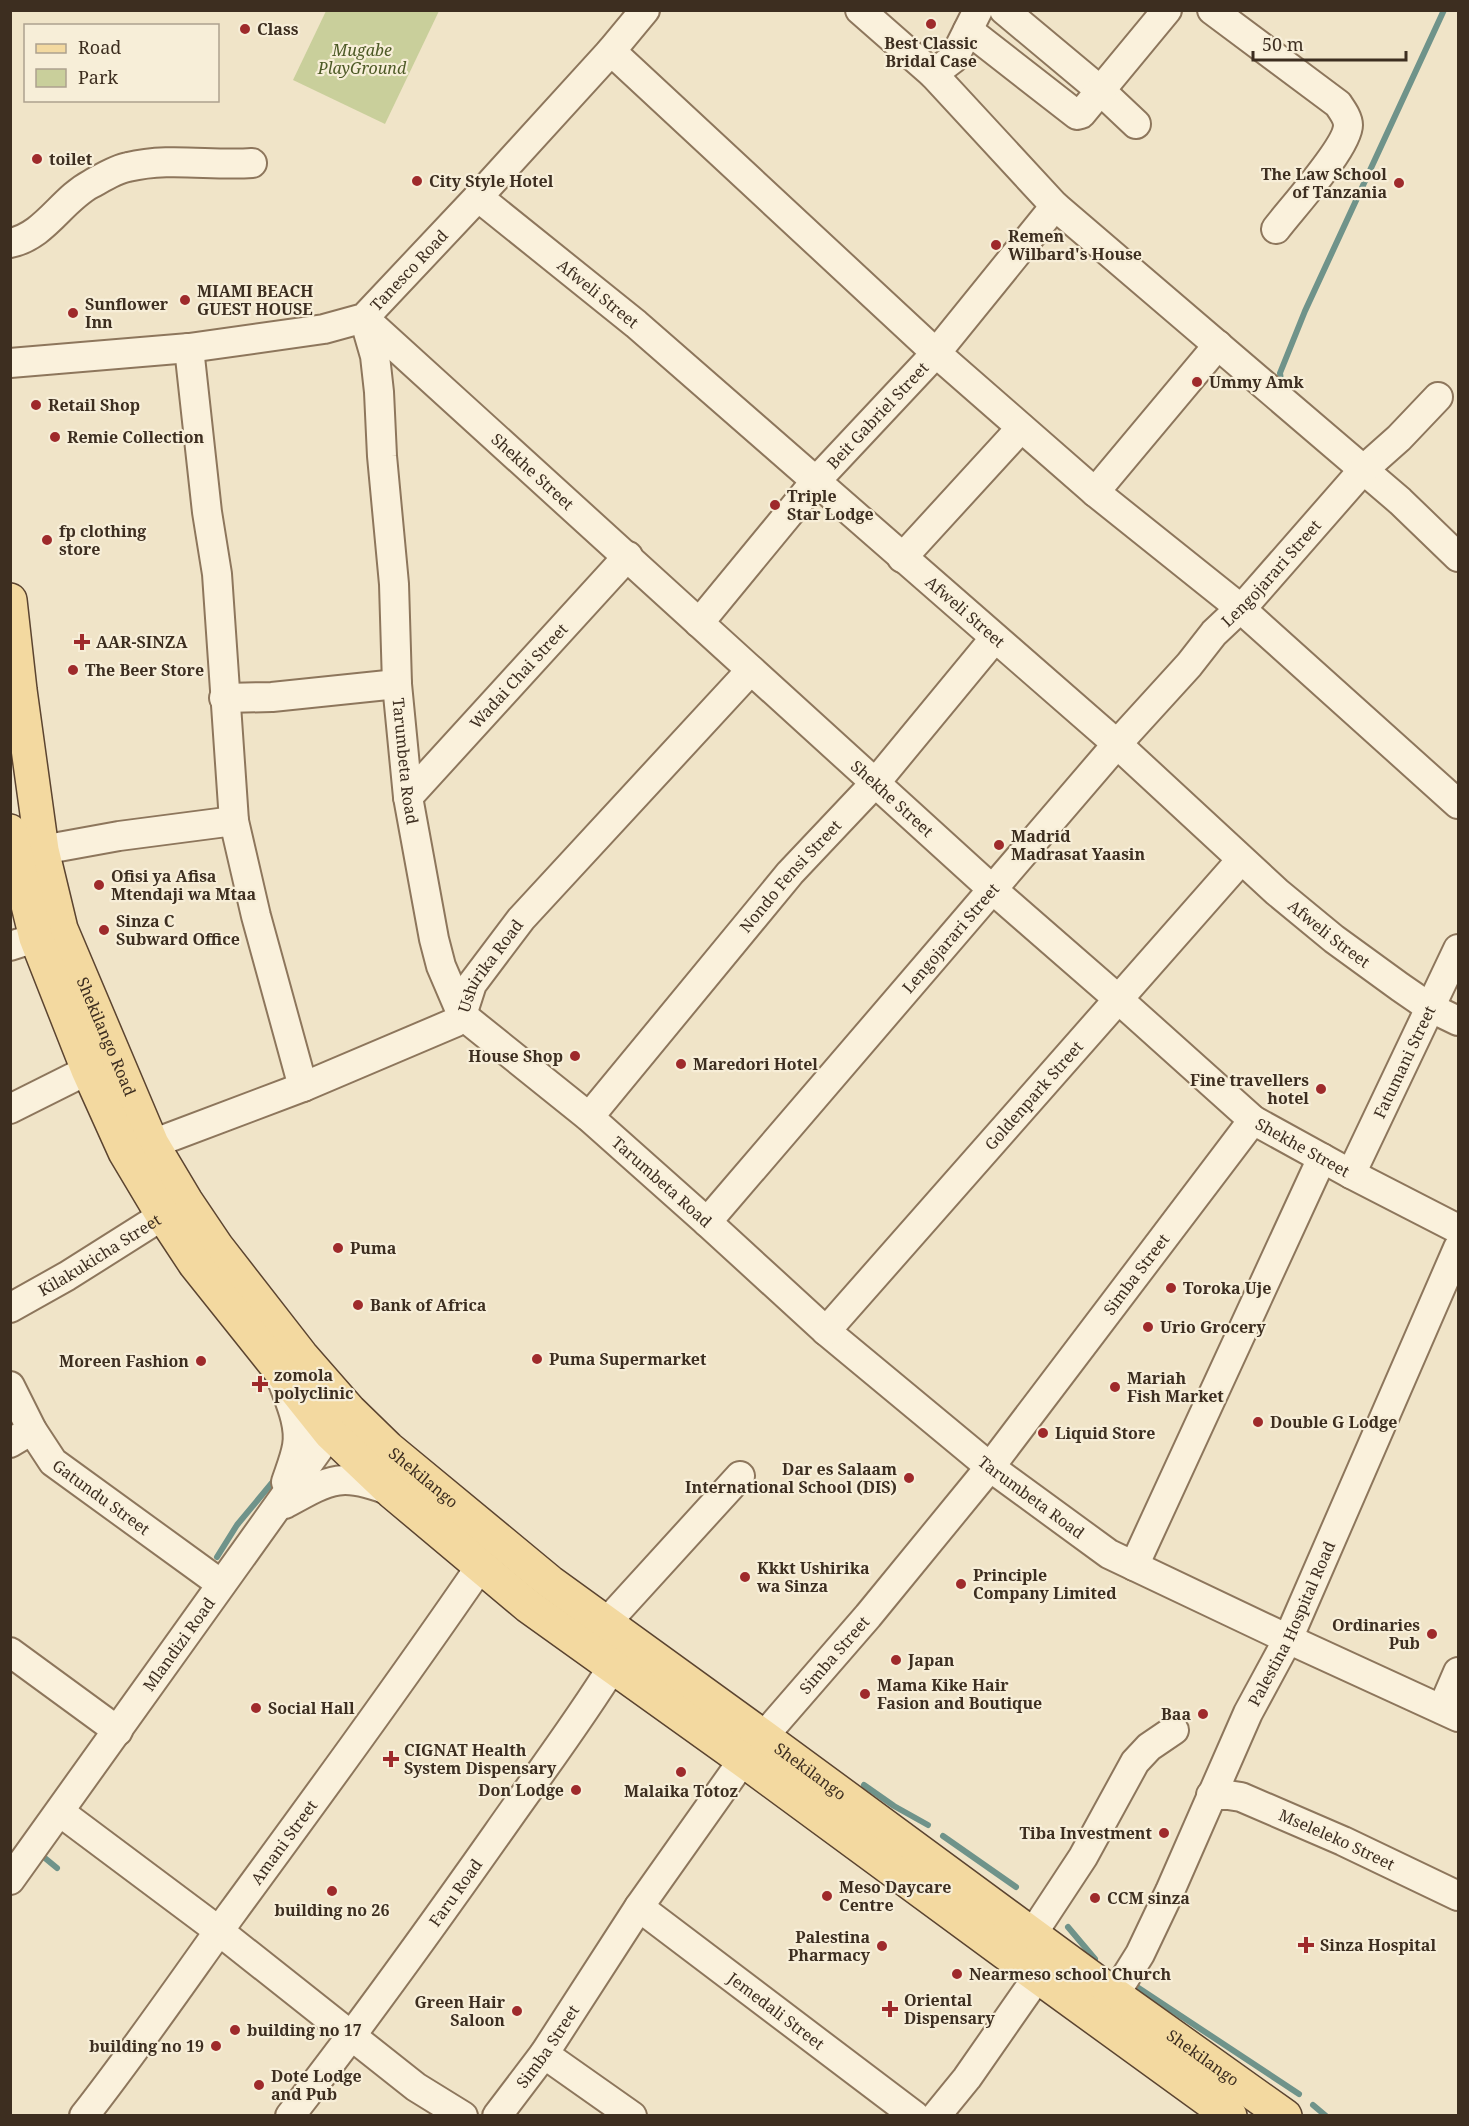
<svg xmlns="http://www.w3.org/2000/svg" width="1469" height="2126" font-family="'Noto Serif',serif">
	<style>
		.green { fill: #c9cf9b }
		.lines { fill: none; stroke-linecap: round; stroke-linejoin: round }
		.stream { stroke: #6f938a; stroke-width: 6 }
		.minor-casing { stroke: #8d765c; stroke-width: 32 }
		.major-casing { stroke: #5b4430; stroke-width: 36 }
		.minor { stroke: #faf1dc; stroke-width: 28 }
		.major { stroke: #f3d9a0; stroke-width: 33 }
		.poi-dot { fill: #9e2a2b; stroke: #f7eed8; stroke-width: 2 }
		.labels { text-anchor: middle; stroke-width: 4.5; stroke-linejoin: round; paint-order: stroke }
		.poi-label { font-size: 16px; font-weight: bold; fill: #3d2e20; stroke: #f7eed8; text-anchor: start }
		.park-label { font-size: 16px; font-style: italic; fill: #4d5a26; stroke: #f7eed8 }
		.street-label { font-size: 16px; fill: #3d2e20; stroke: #f7eed8 }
	</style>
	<rect width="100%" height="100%" fill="#f0e4c8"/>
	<path class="green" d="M 326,11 L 439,11 L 385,124 L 293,80 Z"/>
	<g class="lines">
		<path class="stream" d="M 1282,388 L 1280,373 L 1305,311 L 1444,10
			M 217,1557 L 237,1525 L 276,1478
			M 864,1785 L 894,1806 L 928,1825
			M 943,1836 L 1016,1887
			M 40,1854 L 57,1868
			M 1068,1927 L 1095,1959
			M 1131,1983 L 1299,2094
			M 1313,2105 L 1326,2116"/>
		<g class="minor-casing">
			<g id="minor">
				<path d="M 860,10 L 933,74 L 1055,206 L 1400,501 L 1458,557"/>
				<path d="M 1004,10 L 1101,91 L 1136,124"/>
				<path d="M 1212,10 L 1338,104 C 1342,110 1348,118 1348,125 C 1348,147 1291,209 1276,229"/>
				<path d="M 968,30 L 1077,115 L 1081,114 L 1167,10"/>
				<path d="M 611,51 L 936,353 L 1095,492 L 1240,608 L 1458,804"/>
				<path d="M 933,74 L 954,58 L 978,10"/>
				<path id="s1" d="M 478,197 L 636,324 L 1117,744 L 1277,892 L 1334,939 L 1400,987 L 1429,1007 L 1458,1021"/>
				<path d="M 10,243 C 45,236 61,200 91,184 C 102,178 116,169 128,167 C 169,157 211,166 252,163"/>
				<path id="s2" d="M 364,318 L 375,356 L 379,392 L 382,456 L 394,584 L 397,684 L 408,797 L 434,939 L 441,966 L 462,1015 L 589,1117 L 707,1222 L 826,1331 L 990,1467 L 1109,1554 L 1288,1639 L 1458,1717"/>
				<path id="s3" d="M 364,318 L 993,890 L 1117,998 L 1253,1120 L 1351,1174 L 1458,1229"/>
				<path d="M 189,348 L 207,512 L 217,574 L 234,821 L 256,916 L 303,1087"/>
				<path id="s4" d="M 10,363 L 189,348 L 324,329 L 364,318 L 478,197 L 611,51 L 645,10"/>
				<path d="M 1095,492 L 1218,345"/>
				<path d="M 902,558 L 1021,428"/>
				<path id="s5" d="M 699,623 L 815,482 L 936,353 L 1055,206"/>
				<path d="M 224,698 L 272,697 L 397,684"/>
				<path id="s6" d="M 408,797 L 628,556"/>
				<path d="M 42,850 L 119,836 L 234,821"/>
				<path d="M 10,946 L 57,931"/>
				<path d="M 10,1109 L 88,1070"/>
				<path id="s7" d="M 589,1117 L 790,873 L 876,782 L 994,639"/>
				<path id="s8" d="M 152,1144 L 303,1087 L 456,1022 L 462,1015 L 472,984 L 521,919 L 751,670"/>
				<path id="s9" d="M 1351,1174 L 1458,949"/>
				<path id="s10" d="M 707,1222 L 1117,744 L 1189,665 L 1214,633 L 1250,599 L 1363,470 L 1399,438 L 1438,397"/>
				<path id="s11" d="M 10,1308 L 67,1276 L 181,1204"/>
				<path id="s12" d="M 826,1331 L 1241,860"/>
				<path d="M 281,1377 C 288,1398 301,1423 297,1446 C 295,1458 290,1470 286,1482"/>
				<path id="s13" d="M 10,1386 L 32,1430 L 53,1462 L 221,1584"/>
				<path d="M 10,1443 L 32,1430"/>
				<path d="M 285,1504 C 330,1479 342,1471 392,1492"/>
				<path d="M 1134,1566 L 1322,1158"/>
				<path d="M 606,1623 L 740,1476"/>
				<path d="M 10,1652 L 118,1731"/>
				<path d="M 1442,1709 L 1458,1672"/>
				<path id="s14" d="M 1211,1795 L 1228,1795 L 1241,1797 L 1343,1841 L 1458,1896"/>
				<path d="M 60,1812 L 219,1931 L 416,2087 L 463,2116"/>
				<path id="s15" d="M 10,1880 L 330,1433 L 345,1417"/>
				<path id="s16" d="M 639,1907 L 915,2116"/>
				<path d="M 1033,1933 L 1083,1857 L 1135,1762 L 1149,1747 L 1174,1730"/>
				<path id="s17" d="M 1115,1994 L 1140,1954 L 1170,1891 L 1248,1713 L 1288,1639 L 1458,1248"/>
				<path d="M 544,2054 L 632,2116"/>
				<path id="s18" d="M 84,2116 C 135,2051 181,1984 229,1917 C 314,1801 399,1685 480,1567"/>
				<path id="s19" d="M 290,2116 C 362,2024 430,1929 497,1834 C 536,1778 577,1724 613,1666"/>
				<path id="s20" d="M 497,2116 L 544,2054 L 639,1907 L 743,1760 L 868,1616 L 990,1467 L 1253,1120"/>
				<path d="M 936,2116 L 967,2078 L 1038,1976"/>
			</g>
		</g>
		<g class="major-casing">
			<g id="major">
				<path id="s21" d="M 10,600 L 20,690 L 42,850 L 61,929 L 152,1144 L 186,1201 L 217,1247 L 301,1355 L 350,1411 L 388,1448 L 550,1582 L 764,1737 L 1097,1982 L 1285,2116"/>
				<path d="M 10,831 L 36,938 L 88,1070 L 125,1152 L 162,1214 L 195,1264 L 330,1433 L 392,1492 L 528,1606 L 743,1760 L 1004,1952 L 1230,2116"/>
			</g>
		</g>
		<use href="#minor" class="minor"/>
		<use href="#major" class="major"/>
	</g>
	<g class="poi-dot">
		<circle cx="931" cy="24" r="6"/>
		<circle cx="245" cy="29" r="6"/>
		<circle cx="37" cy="159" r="6"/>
		<circle cx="417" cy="181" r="6"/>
		<circle cx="1399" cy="183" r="6"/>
		<circle cx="996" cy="245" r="6"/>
		<circle cx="185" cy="300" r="6"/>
		<circle cx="73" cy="313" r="6"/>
		<circle cx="1197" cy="382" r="6"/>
		<circle cx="36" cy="405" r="6"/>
		<circle cx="55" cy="437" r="6"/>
		<circle cx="775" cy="505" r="6"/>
		<circle cx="47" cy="540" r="6"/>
		<path d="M79 633h6v6h6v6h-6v6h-6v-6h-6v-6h6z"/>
		<circle cx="73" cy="670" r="6"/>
		<circle cx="999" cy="845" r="6"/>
		<circle cx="99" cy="885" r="6"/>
		<circle cx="104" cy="930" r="6"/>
		<circle cx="575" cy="1056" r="6"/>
		<circle cx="681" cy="1064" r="6"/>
		<circle cx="1321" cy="1089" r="6"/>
		<circle cx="338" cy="1248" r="6"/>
		<circle cx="1171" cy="1288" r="6"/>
		<circle cx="358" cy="1305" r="6"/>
		<circle cx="1148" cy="1327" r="6"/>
		<circle cx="537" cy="1359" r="6"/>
		<circle cx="201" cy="1361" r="6"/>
		<path d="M257 1375h6v6h6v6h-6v6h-6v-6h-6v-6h6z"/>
		<circle cx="1115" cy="1387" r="6"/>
		<circle cx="1258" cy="1422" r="6"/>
		<circle cx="1043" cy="1433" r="6"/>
		<circle cx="909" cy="1478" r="6"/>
		<circle cx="745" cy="1577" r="6"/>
		<circle cx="961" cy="1584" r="6"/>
		<circle cx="1432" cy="1634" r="6"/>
		<circle cx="896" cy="1660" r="6"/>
		<circle cx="865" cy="1694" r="6"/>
		<circle cx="256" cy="1708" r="6"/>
		<circle cx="1203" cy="1714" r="6"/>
		<path d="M388 1750h6v6h6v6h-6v6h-6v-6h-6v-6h6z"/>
		<circle cx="681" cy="1772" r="6"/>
		<circle cx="576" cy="1790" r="6"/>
		<circle cx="1164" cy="1833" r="6"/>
		<circle cx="332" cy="1891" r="6"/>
		<circle cx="827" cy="1896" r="6"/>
		<circle cx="1095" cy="1898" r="6"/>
		<path d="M1303 1936h6v6h6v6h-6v6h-6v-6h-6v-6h6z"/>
		<circle cx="882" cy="1946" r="6"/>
		<circle cx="957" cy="1974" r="6"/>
		<path d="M887 2000h6v6h6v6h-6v6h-6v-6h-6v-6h6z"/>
		<circle cx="517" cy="2011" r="6"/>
		<circle cx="235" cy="2030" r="6"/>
		<circle cx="216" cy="2046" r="6"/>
		<circle cx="259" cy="2085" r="6"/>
	</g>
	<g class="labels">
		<g class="poi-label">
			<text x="257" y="35">Class</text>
			<text x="931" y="49" text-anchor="middle">Best Classic<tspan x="931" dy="18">Bridal Case</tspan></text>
			<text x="49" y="165">toilet</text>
			<text x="1387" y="180" text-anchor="end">The Law School<tspan x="1387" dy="18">of Tanzania</tspan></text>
			<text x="429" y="187">City Style Hotel</text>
			<text x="1008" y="242">Remen<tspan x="1008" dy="18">Wilbard's House</tspan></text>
			<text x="197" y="297">MIAMI BEACH<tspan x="197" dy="18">GUEST HOUSE</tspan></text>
			<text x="85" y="310">Sunflower<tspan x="85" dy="18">Inn</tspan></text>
			<text x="1209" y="388">Ummy Amk</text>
			<text x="48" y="411">Retail Shop</text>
			<text x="67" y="443">Remie Collection</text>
			<text x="787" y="502">Triple<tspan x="787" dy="18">Star Lodge</tspan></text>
			<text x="59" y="537">fp clothing<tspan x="59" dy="18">store</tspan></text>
			<text x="96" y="648">AAR-SINZA</text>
			<text x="85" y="676">The Beer Store</text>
			<text x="1011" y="842">Madrid<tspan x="1011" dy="18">Madrasat Yaasin</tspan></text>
			<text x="111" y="882">Ofisi ya Afisa<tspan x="111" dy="18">Mtendaji wa Mtaa</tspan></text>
			<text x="116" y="927">Sinza C<tspan x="116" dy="18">Subward Office</tspan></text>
			<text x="563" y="1062" text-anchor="end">House Shop</text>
			<text x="693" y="1070">Maredori Hotel</text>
			<text x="1309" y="1086" text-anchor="end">Fine travellers<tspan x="1309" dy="18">hotel</tspan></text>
			<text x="350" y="1254">Puma</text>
			<text x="1183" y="1294">Toroka Uje</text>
			<text x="370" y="1311">Bank of Africa</text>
			<text x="1160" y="1333">Urio Grocery</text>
			<text x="549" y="1365">Puma Supermarket</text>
			<text x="189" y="1367" text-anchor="end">Moreen Fashion</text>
			<text x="274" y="1381">zomola<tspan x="274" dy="18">polyclinic</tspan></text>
			<text x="1127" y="1384">Mariah<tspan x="1127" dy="18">Fish Market</tspan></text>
			<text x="1270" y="1428">Double G Lodge</text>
			<text x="1055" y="1439">Liquid Store</text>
			<text x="897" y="1475" text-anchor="end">Dar es Salaam<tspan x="897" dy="18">International School (DIS)</tspan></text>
			<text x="757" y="1574">Kkkt Ushirika<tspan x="757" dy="18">wa Sinza</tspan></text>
			<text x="973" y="1581">Principle<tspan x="973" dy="18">Company Limited</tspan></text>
			<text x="1420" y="1631" text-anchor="end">Ordinaries<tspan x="1420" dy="18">Pub</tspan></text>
			<text x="908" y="1666">Japan</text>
			<text x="877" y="1691">Mama Kike Hair<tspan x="877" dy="18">Fasion and Boutique</tspan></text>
			<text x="268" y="1714">Social Hall</text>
			<text x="1191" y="1720" text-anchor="end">Baa</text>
			<text x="404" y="1756">CIGNAT Health<tspan x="404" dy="18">System Dispensary</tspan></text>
			<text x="564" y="1796" text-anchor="end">Don Lodge</text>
			<text x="681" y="1797" text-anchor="middle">Malaika Totoz</text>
			<text x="1152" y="1839" text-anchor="end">Tiba Investment</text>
			<text x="839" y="1893">Meso Daycare<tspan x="839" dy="18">Centre</tspan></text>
			<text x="1107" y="1904">CCM sinza</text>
			<text x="332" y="1916" text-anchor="middle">building no 26</text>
			<text x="870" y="1943" text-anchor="end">Palestina<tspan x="870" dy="18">Pharmacy</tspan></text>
			<text x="1320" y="1951">Sinza Hospital</text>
			<text x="969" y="1980">Nearmeso school Church</text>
			<text x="904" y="2006">Oriental<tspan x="904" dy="18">Dispensary</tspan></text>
			<text x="505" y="2008" text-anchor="end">Green Hair<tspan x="505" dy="18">Saloon</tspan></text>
			<text x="247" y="2036">building no 17</text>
			<text x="204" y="2052" text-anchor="end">building no 19</text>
			<text x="271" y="2082">Dote Lodge<tspan x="271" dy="18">and Pub</tspan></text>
		</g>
		<g class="park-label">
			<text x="362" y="56">Mugabe<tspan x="362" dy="18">PlayGround</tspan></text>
		</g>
		<g class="street-label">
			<text dy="6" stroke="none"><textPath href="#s4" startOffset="423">Tanesco Road</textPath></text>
			<text dy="6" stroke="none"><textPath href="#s1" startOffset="154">Afweli Street</textPath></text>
			<text dy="6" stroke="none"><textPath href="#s5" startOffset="274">Beit Gabriel Street</textPath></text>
			<text dy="6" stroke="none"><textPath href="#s3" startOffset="228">Shekhe Street</textPath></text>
			<text dy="6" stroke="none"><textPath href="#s10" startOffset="860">Lengojarari Street</textPath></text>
			<text dy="6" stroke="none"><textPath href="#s1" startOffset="640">Afweli Street</textPath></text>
			<text dy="6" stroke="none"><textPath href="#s6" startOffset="164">Wadai Chai Street</textPath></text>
			<text dy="6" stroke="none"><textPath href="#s2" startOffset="446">Tarumbeta Road</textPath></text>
			<text dy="6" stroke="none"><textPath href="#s3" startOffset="714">Shekhe Street</textPath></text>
			<text dy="6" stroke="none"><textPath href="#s7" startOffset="314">Nondo Fensi Street</textPath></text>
			<text dy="6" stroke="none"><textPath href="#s1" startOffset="1126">Afweli Street</textPath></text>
			<text dy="6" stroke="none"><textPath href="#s10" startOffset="374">Lengojarari Street</textPath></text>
			<text dy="6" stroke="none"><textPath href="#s8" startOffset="394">Ushirika Road</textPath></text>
			<text dy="6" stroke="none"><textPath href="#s21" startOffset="450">Shekilango Road</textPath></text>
			<text dy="6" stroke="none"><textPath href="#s9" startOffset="124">Fatumani Street</textPath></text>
			<text dy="6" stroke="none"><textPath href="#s12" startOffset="314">Goldenpark Street</textPath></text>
			<text dy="6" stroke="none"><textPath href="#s3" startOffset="1254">Shekhe Street</textPath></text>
			<text dy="6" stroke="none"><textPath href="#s2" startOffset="968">Tarumbeta Road</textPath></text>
			<text dy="6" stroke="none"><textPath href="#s11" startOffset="104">Kilakukicha Street</textPath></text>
			<text dy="6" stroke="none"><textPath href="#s20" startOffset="1058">Simba Street</textPath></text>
			<text dy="6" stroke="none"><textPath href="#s21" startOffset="999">Shekilango</textPath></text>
			<text dy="6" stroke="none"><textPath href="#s13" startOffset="147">Gatundu Street</textPath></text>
			<text dy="6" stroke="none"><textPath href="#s2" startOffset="1454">Tarumbeta Road</textPath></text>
			<text dy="6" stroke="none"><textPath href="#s17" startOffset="411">Palestina Hospital Road</textPath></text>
			<text dy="6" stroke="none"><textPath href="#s15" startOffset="290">Mlandizi Road</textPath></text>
			<text dy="6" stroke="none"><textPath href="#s20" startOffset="572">Simba Street</textPath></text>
			<text dy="6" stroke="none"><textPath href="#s21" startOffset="1485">Shekilango</textPath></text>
			<text dy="6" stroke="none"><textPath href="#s14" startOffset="135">Mseleleko Street</textPath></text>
			<text dy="6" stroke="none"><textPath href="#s18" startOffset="339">Amani Street</textPath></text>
			<text dy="6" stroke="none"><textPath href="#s19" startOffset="278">Faru Road</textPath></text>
			<text dy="6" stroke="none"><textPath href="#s16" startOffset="172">Jemedali Street</textPath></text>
			<text dy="6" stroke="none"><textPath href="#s20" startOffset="86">Simba Street</textPath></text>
			<text dy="6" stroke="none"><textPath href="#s21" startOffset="1971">Shekilango</textPath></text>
		</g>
	</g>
	<rect width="1469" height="2126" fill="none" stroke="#3d2e20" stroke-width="24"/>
	<rect x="24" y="24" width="195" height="78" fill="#f7eed8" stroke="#ada18e" stroke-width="1.5"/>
	<rect x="36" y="44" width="30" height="9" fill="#f3d9a0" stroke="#ada18e" stroke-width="1.5"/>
	<text x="78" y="54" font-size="18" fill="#3d2e20">Road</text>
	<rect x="36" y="69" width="30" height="18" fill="#c9cf9b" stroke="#ada18e" stroke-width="1.5"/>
	<text x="78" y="84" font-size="18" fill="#3d2e20">Park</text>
	<path d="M1253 51v9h153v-9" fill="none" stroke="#3d2e20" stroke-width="3"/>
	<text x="1262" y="51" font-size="18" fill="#3d2e20" stroke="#f7eed8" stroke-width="4.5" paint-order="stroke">50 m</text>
</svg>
